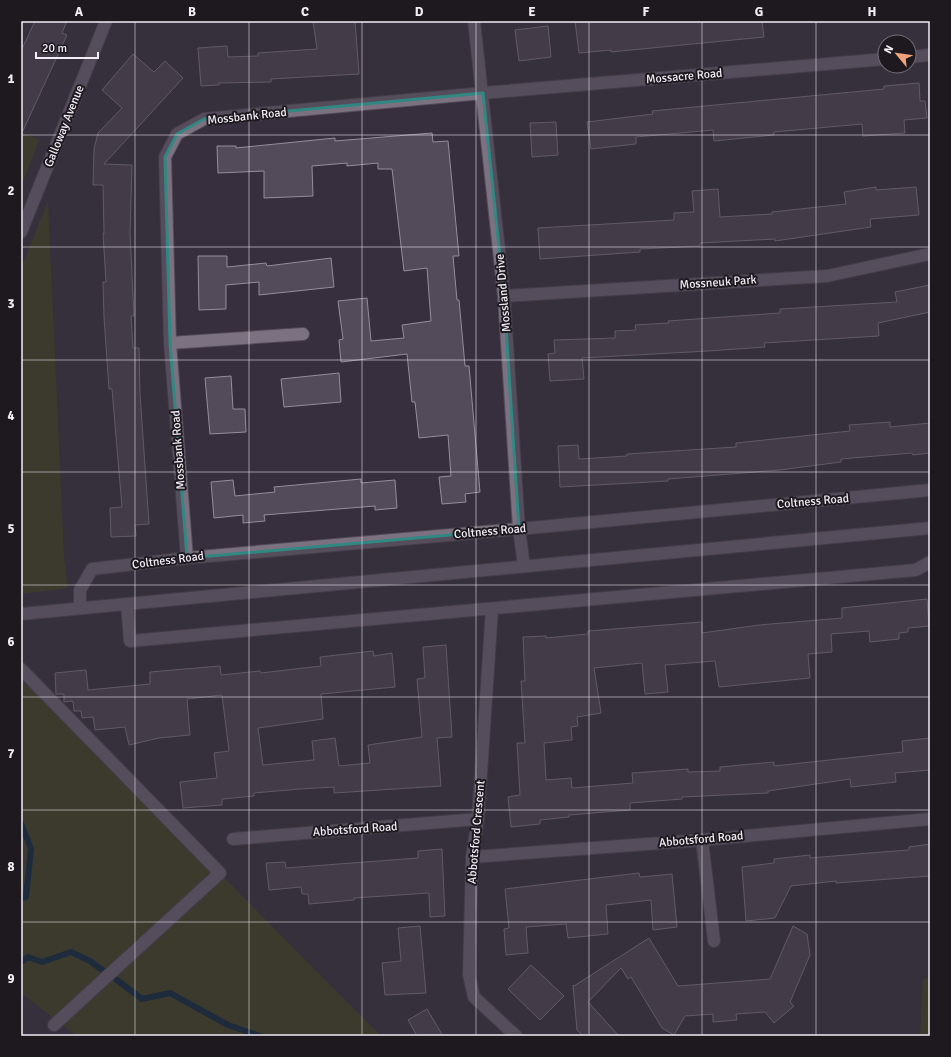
<svg xmlns="http://www.w3.org/2000/svg" width="951" height="1057" font-family="Signika,sans-serif">
	<style>
		.green { fill: #42481c }
		.lines { fill: none; stroke-linecap: round; stroke-linejoin: round }
		.stream { stroke: #00263c; stroke-width: 6 }
		.building { fill: #544b5a; stroke: #968c9c }
		.lane-casing { stroke: #524a56; stroke-width: 14 }
		.street-casing { stroke: #524a56; stroke-width: 14 }
		.secondary-casing { stroke: #524a56; stroke-width: 14 }
		.lane { stroke: #7b7181; stroke-width: 12 }
		.street { stroke: #7b7181; stroke-width: 12 }
		.secondary { stroke: #7b7181; stroke-width: 12 }
		.marked { fill: none; stroke: #318882; stroke-width: 3; stroke-linejoin: round }
		.grid { fill: none; stroke: #f2edf6; stroke-width: 1; stroke-opacity: 0.55 }
		.labels { text-anchor: middle; stroke-width: 4; stroke-linejoin: round; paint-order: stroke }
		.street-label { font-size: 12px; fill: #f2edf6; stroke: #1d191f }
		.neatline { fill: none; stroke: #f2edf6; stroke-width: 1.5 }
		.grid-label { font-size: 13px; text-anchor: middle; font-weight: bold; fill: #f2edf6 }
	</style>
	<rect width="100%" height="100%" fill="#372f3d"/>
	<path class="green" d="M 21,132 L 39,140 L 21,187 Z
		M 48,201 L 64,558 L 68,588 L 21,594 L 21,268 Z
		M 21,673 L 381,1036 L 77,1036 L 21,993 Z
		M 930,978 L 930,1036 L 920,1036 L 923,979 Z"/>
	<g class="lines">
		<path class="stream" d="M 21,823 L 31,849 L 26,897 L 21,898
			M 21,962 L 28,957 L 42,962 L 71,952 L 90,961 L 105,972
			M 117,980 L 142,999 L 170,993 L 228,1025 L 260,1036"/>
	</g>
	<path class="building" d="M 35,21 L 67,21 L 62,33 L 67,35 L 21,135 L 21,51 Z
		M 313,21 L 355,21 L 359,74 L 271,79 L 271,82 L 219,83 L 219,85 L 201,86 L 198,48 L 227,46 L 228,57 L 258,56 L 258,53 L 317,49 Z
		M 575,21 L 762,21 L 764,37 L 611,52 L 611,50 L 579,53 Z
		M 548,26 L 551,57 L 519,61 L 515,30 Z
		M 133,54 L 154,72 L 165,61 L 183,78 L 104,164 L 132,165 L 130,233 L 134,316 L 131,316 L 133,348 L 139,348 L 140,394 L 149,524 L 135,525 L 136,536 L 111,537 L 110,508 L 122,507 L 112,389 L 109,389 L 104,317 L 103,282 L 106,282 L 103,233 L 104,233 L 103,185 L 93,185 L 94,149 L 98,133 L 122,108 L 102,90 Z
		M 919,83 L 920,101 L 925,101 L 927,118 L 904,120 L 905,133 L 863,136 L 862,124 L 774,132 L 774,135 L 714,141 L 713,130 L 636,137 L 636,144 L 591,149 L 587,122 L 653,114 L 652,111 L 884,89 L 884,86 Z
		M 556,122 L 558,155 L 532,157 L 530,123 Z
		M 432,133 L 433,142 L 448,141 L 459,256 L 453,256 L 457,300 L 459,300 L 465,366 L 469,366 L 480,492 L 465,494 L 466,502 L 442,504 L 439,477 L 451,476 L 448,435 L 419,438 L 415,402 L 412,402 L 407,354 L 341,362 L 339,340 L 343,339 L 338,301 L 367,298 L 371,341 L 404,338 L 402,325 L 431,321 L 427,268 L 404,271 L 392,169 L 378,169 L 378,163 L 347,166 L 347,163 L 312,166 L 313,196 L 264,198 L 264,171 L 218,173 L 217,146 L 236,146 L 236,148 L 335,138 L 335,141 Z
		M 876,187 L 876,190 L 916,187 L 919,215 L 870,219 L 871,227 L 775,241 L 775,239 L 700,243 L 700,246 L 640,249 L 640,252 L 540,259 L 538,228 L 674,220 L 674,213 L 694,212 L 692,191 L 718,189 L 720,217 L 772,214 L 772,212 L 846,204 L 844,192 Z
		M 198,256 L 227,256 L 227,267 L 266,263 L 267,266 L 331,258 L 334,287 L 259,295 L 259,282 L 226,285 L 226,309 L 199,310 Z
		M 930,285 L 930,312 L 878,323 L 879,336 L 764,343 L 765,347 L 708,351 L 582,358 L 584,379 L 550,381 L 548,354 L 555,353 L 554,340 L 615,338 L 615,331 L 636,330 L 635,325 L 669,323 L 668,321 L 780,313 L 780,309 L 897,302 L 895,292 Z
		M 339,373 L 341,402 L 284,407 L 281,379 Z
		M 231,376 L 233,409 L 245,409 L 246,432 L 210,434 L 205,378 Z
		M 890,422 L 890,427 L 930,423 L 930,453 L 913,455 L 912,453 L 841,459 L 841,462 L 780,470 L 668,479 L 668,481 L 560,487 L 558,446 L 578,445 L 579,459 L 627,456 L 627,454 L 736,447 L 736,443 L 850,431 L 849,425 Z
		M 361,479 L 361,483 L 395,480 L 397,508 L 375,510 L 375,506 L 264,515 L 265,521 L 243,523 L 243,515 L 214,518 L 211,482 L 233,480 L 235,496 L 275,492 L 274,487 Z
		M 927,599 L 929,626 L 908,628 L 908,632 L 899,633 L 899,639 L 870,642 L 869,631 L 831,634 L 832,652 L 808,654 L 810,678 L 719,687 L 715,661 L 665,665 L 668,692 L 645,694 L 642,663 L 594,668 L 601,713 L 577,717 L 578,726 L 571,727 L 572,740 L 544,743 L 546,780 L 571,778 L 572,788 L 633,783 L 632,773 L 688,769 L 688,772 L 720,771 L 720,767 L 774,762 L 774,766 L 903,752 L 902,741 L 930,738 L 930,770 L 895,773 L 896,782 L 851,787 L 850,779 L 768,791 L 768,793 L 682,797 L 682,799 L 630,803 L 630,810 L 569,815 L 569,817 L 540,820 L 540,824 L 511,827 L 508,797 L 520,795 L 517,743 L 525,743 L 521,681 L 525,681 L 523,637 L 546,636 L 546,638 L 588,634 L 588,631 L 702,622 L 702,633 L 759,625 L 842,618 L 842,608 Z
		M 446,645 L 452,737 L 437,738 L 441,786 L 334,793 L 334,787 L 300,789 L 254,793 L 254,796 L 222,799 L 222,805 L 183,808 L 180,782 L 217,778 L 214,753 L 229,751 L 222,695 L 187,699 L 190,735 L 159,738 L 129,745 L 125,727 L 95,730 L 93,717 L 82,718 L 81,711 L 74,711 L 73,701 L 64,702 L 64,694 L 56,694 L 55,673 L 86,670 L 88,690 L 150,684 L 150,672 L 220,666 L 221,675 L 260,671 L 261,673 L 321,666 L 320,657 L 373,651 L 374,656 L 392,653 L 395,687 L 321,694 L 323,719 L 258,728 L 263,765 L 314,760 L 312,741 L 335,738 L 339,766 L 370,763 L 368,745 L 422,737 L 417,679 L 425,678 L 423,647 Z
		M 930,844 L 930,876 L 836,883 L 836,881 L 791,886 L 775,918 L 746,921 L 742,867 L 774,863 L 774,859 L 810,855 L 810,858 L 882,852 L 909,850 L 909,847 Z
		M 442,849 L 445,916 L 430,917 L 429,893 L 354,898 L 354,900 L 309,904 L 308,894 L 302,894 L 301,887 L 269,890 L 266,863 L 285,862 L 286,868 L 418,858 L 418,851 Z
		M 639,873 L 640,877 L 672,874 L 677,927 L 653,930 L 651,900 L 606,905 L 608,934 L 568,938 L 566,924 L 526,927 L 528,953 L 506,955 L 504,929 L 509,928 L 505,889 Z
		M 420,926 L 426,993 L 385,995 L 382,963 L 401,961 L 398,928 Z
		M 793,926 L 807,934 L 810,955 L 790,1002 L 794,1006 L 774,1023 L 765,1012 L 736,1014 L 737,1020 L 713,1022 L 713,1014 L 685,1016 L 674,1035 L 662,1028 L 631,977 L 628,979 L 621,968 L 588,1002 L 619,1036 L 583,1036 L 577,1030 L 573,985 L 574,986 L 649,938 L 678,986 L 770,979 Z
		M 531,965 L 564,996 L 540,1020 L 508,989 Z
		M 427,1009 L 443,1036 L 417,1036 L 408,1020 Z"/>
	<g class="lines">
		<g class="lane-casing">
			<path id="lane" d="M 170,343 L 303,334
				M 21,669 L 220,873 L 54,1025"/>
		</g>
		<g class="street-casing">
			<path id="street" d="M 474,21 L 504,296 L 519,529 L 524,566
				M 909,57 L 930,55
				M 21,232 L 106,21
				M 504,296 L 827,276 L 930,254
				M 187,558 L 170,343 L 165,157 L 177,134 L 204,119 L 483,93 L 885,59
				M 127,604 L 130,641 L 916,570 L 930,562
				M 80,607 L 80,590 L 92,569 L 187,558 L 519,529 L 930,490
				M 492,609 L 478,819 L 472,857 L 469,975 L 474,997 L 516,1036
				M 233,839 L 478,819
				M 702,840 L 714,941
				M 472,857 L 702,840 L 930,819"/>
		</g>
		<g class="secondary-casing">
			<path id="secondary" d="M 21,614 L 930,528"/>
		</g>
		<use href="#lane" class="lane"/>
		<use href="#street" class="street"/>
		<use href="#secondary" class="secondary"/>
	</g>
	<path d="M0 0H951V1057H0ZM 483,93 L 504,296 L 519,529 L 187,558 L 170,343 L 165,157 L 177,134 L 204,119 Z" fill="#372f3d" fill-opacity=".55" fill-rule="evenodd"/>
	<path class="marked" d="M 483,93 L 504,296 L 519,529 L 187,558 L 170,343 L 165,157 L 177,134 L 204,119 Z"/>
	<path class="grid" d="M 135,21 L 135,1036M 249,21 L 249,1036M 362,21 L 362,1036M 476,21 L 476,1036M 589,21 L 589,1036M 702,21 L 702,1036M 816,21 L 816,1036M 21,135 L 930,135M 21,247 L 930,247M 21,360 L 930,360M 21,472 L 930,472M 21,585 L 930,585M 21,697 L 930,697M 21,810 L 930,810M 21,922 L 930,922"/>
	<g class="labels">
		<g class="street-label">
			<text transform="translate(684 76) rotate(-5)" y="4">Mossacre Road</text>
			<text transform="translate(247 116) rotate(-6)" y="4">Mossbank Road</text>
			<text transform="translate(64 126) rotate(-68)" y="4">Galloway Avenue</text>
			<text transform="translate(718 282) rotate(-4)" y="4">Mossneuk Park</text>
			<text transform="translate(503 293) rotate(-95)" y="4">Mossland Drive</text>
			<text transform="translate(178 450) rotate(-94)" y="4">Mossbank Road</text>
			<text transform="translate(813 501) rotate(-5)" y="4">Coltness Road</text>
			<text transform="translate(490 531) rotate(-5)" y="4">Coltness Road</text>
			<text transform="translate(168 560) rotate(-7)" y="4">Coltness Road</text>
			<text transform="translate(355 829) rotate(-4)" y="4">Abbotsford Road</text>
			<text transform="translate(476 832) rotate(-85)" y="4">Abbotsford Crescent</text>
			<text transform="translate(701 839) rotate(-5)" y="4">Abbotsford Road</text>
		</g>
	</g>
	<rect width="951" height="1057" fill="none" stroke="#1d191f" stroke-width="44"/>
	<g transform="translate(897 54) rotate(299)"><circle r="19" fill="#1d191f" stroke="#726e75"/>
	<path d="M0-3L7 15L0 10L-7 15Z" fill="#f1a17c"/>
	<text y="-6" font-size="11" font-weight="bold" text-anchor="middle" fill="#f2edf6">N</text>
	</g>
	<path d="M36 52v6h62v-6" fill="none" stroke="#f2edf6" stroke-width="2"/>
	<text x="42" y="52" font-size="12" fill="#f2edf6" stroke="#1d191f" stroke-width="3" paint-order="stroke">20 m</text>
	<rect x="22" y="22" width="907" height="1013" class="neatline"/>
	<g class="grid-label">
		<text x="79" y="16">A</text>
		<text x="192" y="16">B</text>
		<text x="305" y="16">C</text>
		<text x="419" y="16">D</text>
		<text x="532" y="16">E</text>
		<text x="646" y="16">F</text>
		<text x="759" y="16">G</text>
		<text x="872" y="16">H</text>
		<text x="11" y="83">1</text>
		<text x="11" y="195">2</text>
		<text x="11" y="308">3</text>
		<text x="11" y="420">4</text>
		<text x="11" y="533">5</text>
		<text x="11" y="646">6</text>
		<text x="11" y="758">7</text>
		<text x="11" y="871">8</text>
		<text x="11" y="983">9</text>
	</g>
</svg>
